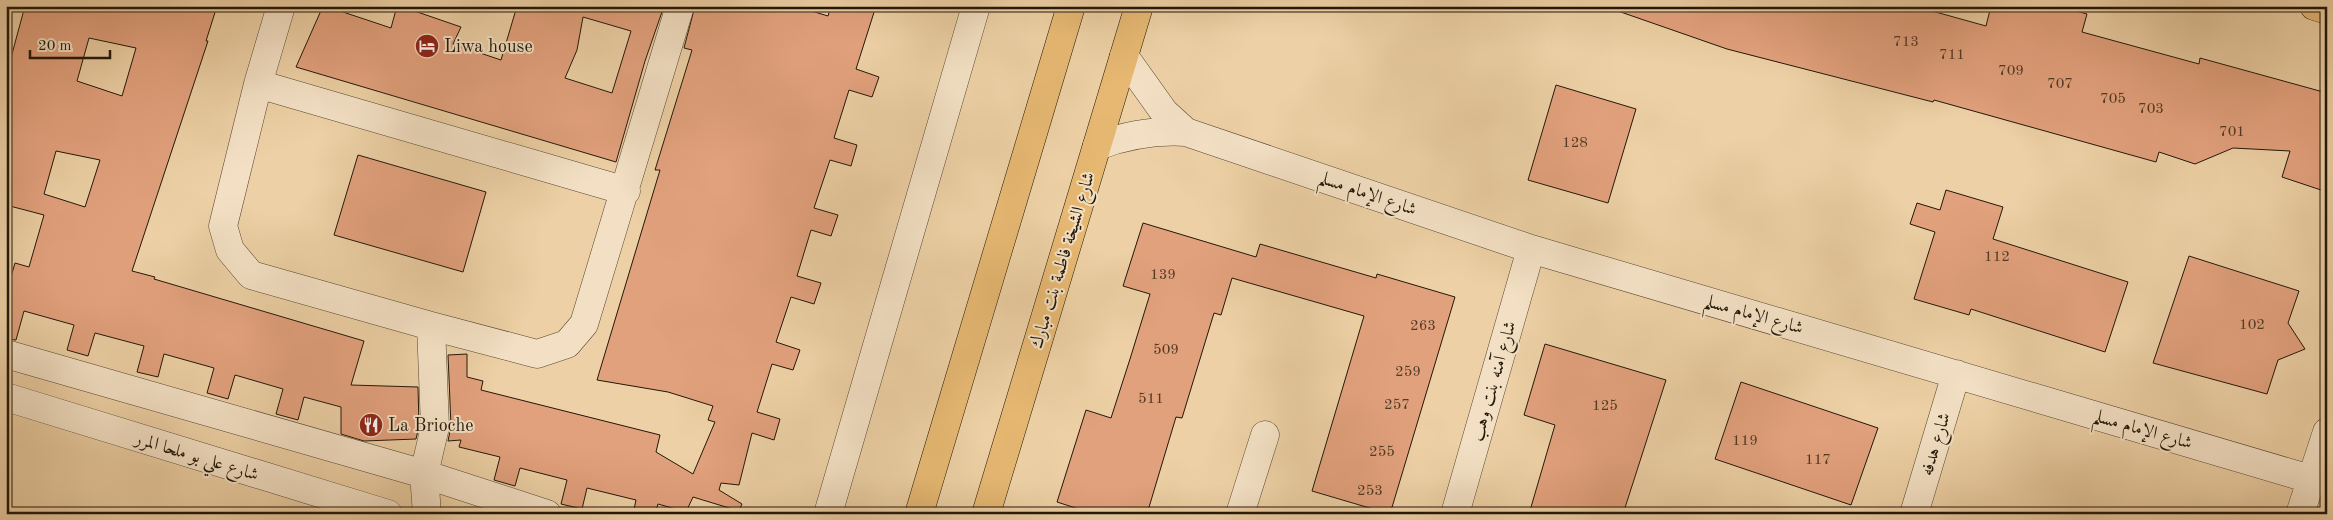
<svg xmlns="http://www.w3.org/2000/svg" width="2333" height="520" font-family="'Old Standard TT',Amiri,serif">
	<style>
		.building { fill: #e2a17d; stroke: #221709; fill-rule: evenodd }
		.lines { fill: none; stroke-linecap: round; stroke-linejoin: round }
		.minor-casing { stroke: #554530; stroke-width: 29 }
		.major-casing { stroke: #221709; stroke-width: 29 }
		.minor { stroke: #f3e0c4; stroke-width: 28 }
		.major { stroke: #e6b872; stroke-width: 28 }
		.labels { text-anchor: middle; stroke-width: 4; stroke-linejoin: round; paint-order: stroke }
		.number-label { font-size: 15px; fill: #523a26 }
		.poi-label { font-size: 18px; fill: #221709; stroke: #f3e0c4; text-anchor: start }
		.street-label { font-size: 18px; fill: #221709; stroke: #f3e0c4 }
	</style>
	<rect width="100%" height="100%" fill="#edd0a5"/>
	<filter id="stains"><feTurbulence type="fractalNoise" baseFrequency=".004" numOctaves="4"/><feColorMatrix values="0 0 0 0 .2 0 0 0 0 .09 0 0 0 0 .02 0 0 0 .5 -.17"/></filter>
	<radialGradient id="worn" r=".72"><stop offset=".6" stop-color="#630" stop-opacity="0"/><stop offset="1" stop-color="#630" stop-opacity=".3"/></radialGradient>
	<path class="building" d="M 25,6 L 217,6 L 206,41 L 208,41 L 132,271 L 155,277 L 154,279 L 364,341 L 351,385 L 418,387 L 419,426 L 416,439 L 364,441 L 341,434 L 341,407 L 304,397 L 298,420 L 276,414 L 283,389 L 235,375 L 228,399 L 207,393 L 214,368 L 164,354 L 158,377 L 137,372 L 144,346 L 95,333 L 88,356 L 67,350 L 74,325 L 24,311 L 16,340 L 6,339 L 6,294 L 15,263 L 29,267 L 44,215 L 6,205 L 6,76 ZM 89,38 L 136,48 L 122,96 L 77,81 ZM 56,151 L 100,160 L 85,207 L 44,194 Z
		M 323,6 L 346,6 L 343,12 L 391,28 L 397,6 L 400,6 L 461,27 L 453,44 L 501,60 L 517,6 L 664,6 L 645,61 L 616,162 L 296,67 ZM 583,17 L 631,31 L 612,93 L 565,78 L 577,50 Z
		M 695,6 L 795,6 L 828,16 L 831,6 L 876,6 L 856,69 L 879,77 L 872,97 L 849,90 L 834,138 L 857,145 L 851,166 L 830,160 L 814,208 L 838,215 L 831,236 L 811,230 L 797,276 L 821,283 L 814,304 L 791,297 L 776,342 L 800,350 L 793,370 L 772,364 L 757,412 L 780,419 L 774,440 L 752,433 L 739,485 L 721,483 L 719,490 L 742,504 L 739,511 L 693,497 L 686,512 L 658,504 L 655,514 L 633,514 L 636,500 L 587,488 L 582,509 L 561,504 L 567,480 L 520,468 L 515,486 L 494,480 L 500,457 L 459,447 L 461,440 L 448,441 L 451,426 L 448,355 L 467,354 L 467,377 L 483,381 L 481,390 L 660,435 L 656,452 L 693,474 L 715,422 L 708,420 L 713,406 L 668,392 L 597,380 L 660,170 L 655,170 L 692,50 L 684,48 Z
		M 1616,6 L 1914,6 L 1986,26 L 1991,6 L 2058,6 L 2087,14 L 2082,32 L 2199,64 L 2200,58 L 2327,93 L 2327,192 L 2282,177 L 2290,151 L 2233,148 L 2195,164 L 2159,152 L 2156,162 L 1934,100 L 1933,102 L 1727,49 L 1615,10 Z
		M 1556,85 L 1636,109 L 1608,203 L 1528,180 Z
		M 358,155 L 486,192 L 463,272 L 334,235 Z
		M 1946,190 L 2003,207 L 1993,239 L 2128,282 L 2105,352 L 1971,309 L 1969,315 L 1914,299 L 1935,232 L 1910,224 L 1917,203 L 1940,210 Z
		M 1143,223 L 1256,257 L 1260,244 L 1376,278 L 1377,274 L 1455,297 L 1390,514 L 1312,491 L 1364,316 L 1232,278 L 1221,315 L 1214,313 L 1182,418 L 1176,417 L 1147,514 L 1094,514 L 1057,502 L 1086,410 L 1111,418 L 1130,359 L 1150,294 L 1123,286 Z
		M 2189,256 L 2299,291 L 2288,323 L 2305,349 L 2278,360 L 2267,394 L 2153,363 Z
		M 1545,344 L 1666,380 L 1623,514 L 1529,514 L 1555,425 L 1524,415 Z
		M 1741,382 L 1878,428 L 1851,505 L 1715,459 Z"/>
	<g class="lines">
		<g class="minor-casing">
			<path id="minor" d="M 281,6 L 258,84 L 223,226 L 230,250 L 251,275 L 431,326 L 537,354 L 567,344 L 584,324 L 680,6
				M 1124,56 L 1164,112 L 1186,132
				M 258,84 L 626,191
				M 1097,146 C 1127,135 1154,130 1186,132 L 1531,249 L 2327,484
				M 6,354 L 424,474 L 547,514
				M 6,397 L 388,514
				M 427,514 L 424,474 L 435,427 L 431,326
				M 828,514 L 976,6
				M 1240,514 L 1265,435
				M 1455,514 L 1531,249
				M 1914,514 L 1956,374
				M 2300,514 L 2327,432"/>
		</g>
		<g class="major-casing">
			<path id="major" d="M 2314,6 L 2327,10
				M 919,514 L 1071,6
				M 986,514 L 1139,6"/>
		</g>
		<use href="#minor" class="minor"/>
		<use href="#major" class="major"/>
	</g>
	<defs>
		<g id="hotel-disc" transform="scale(1.25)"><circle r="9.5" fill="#8f2418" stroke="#f3e0c4"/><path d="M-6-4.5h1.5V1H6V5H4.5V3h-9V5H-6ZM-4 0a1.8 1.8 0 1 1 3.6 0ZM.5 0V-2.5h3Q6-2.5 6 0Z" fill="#fff"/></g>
		<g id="restaurant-disc" transform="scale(1.25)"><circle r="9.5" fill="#8f2418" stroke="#f3e0c4"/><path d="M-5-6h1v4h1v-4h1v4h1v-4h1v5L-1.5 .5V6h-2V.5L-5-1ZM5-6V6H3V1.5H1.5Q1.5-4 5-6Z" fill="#fff"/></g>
	</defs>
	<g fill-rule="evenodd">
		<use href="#hotel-disc" x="427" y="46"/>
		<use href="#restaurant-disc" x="371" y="425"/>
	</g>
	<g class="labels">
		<g class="number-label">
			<text x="1906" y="46">713</text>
			<text x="1952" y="59">711</text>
			<text x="2011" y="75">709</text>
			<text x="2060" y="88">707</text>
			<text x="2113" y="103">705</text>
			<text x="2151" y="113">703</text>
			<text x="2232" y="136">701</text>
			<text x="1575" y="147">128</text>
			<text x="1997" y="261">112</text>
			<text x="1163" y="279">139</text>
			<text x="2252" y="329">102</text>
			<text x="1423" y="330">263</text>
			<text x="1166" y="354">509</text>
			<text x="1408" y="376">259</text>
			<text x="1151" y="403">511</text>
			<text x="1397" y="409">257</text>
			<text x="1605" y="410">125</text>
			<text x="1745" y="445">119</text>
			<text x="1382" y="456">255</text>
			<text x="1818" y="464">117</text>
			<text x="1370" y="495">253</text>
		</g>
		<g class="poi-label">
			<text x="444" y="52">Liwa house</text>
			<text x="388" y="431">La Brioche</text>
		</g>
		<g class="street-label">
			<text transform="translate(1368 193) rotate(19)" y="6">شارع الإمام مسلم</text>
			<text transform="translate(1062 260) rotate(-73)" y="6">شارع الشيخة فاطمة بنت مبارك</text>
			<text transform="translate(1754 314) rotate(16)" y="6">شارع الإمام مسلم</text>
			<text transform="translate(1493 381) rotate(-74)" y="6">شارع آمنه بنت وهب</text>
			<text transform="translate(2143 429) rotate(16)" y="6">شارع الإمام مسلم</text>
			<text transform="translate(1935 444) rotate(-73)" y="6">شارع هدفه</text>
			<text transform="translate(197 456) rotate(17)" y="6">شارع علي بو ملحا المرر</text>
		</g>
	</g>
	<rect width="2333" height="520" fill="none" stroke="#edd0a5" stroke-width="25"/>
	<rect x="8" y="8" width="2318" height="505" fill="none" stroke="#221709" stroke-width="2.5"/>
	<rect x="12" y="12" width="2308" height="495" fill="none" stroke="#221709"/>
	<path d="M30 50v8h80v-8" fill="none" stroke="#221709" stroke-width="2.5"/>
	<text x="38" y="50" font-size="15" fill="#221709" stroke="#f3e0c4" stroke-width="4" paint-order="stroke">20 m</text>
	<rect width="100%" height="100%" filter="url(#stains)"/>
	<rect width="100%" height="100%" fill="url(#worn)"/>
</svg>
